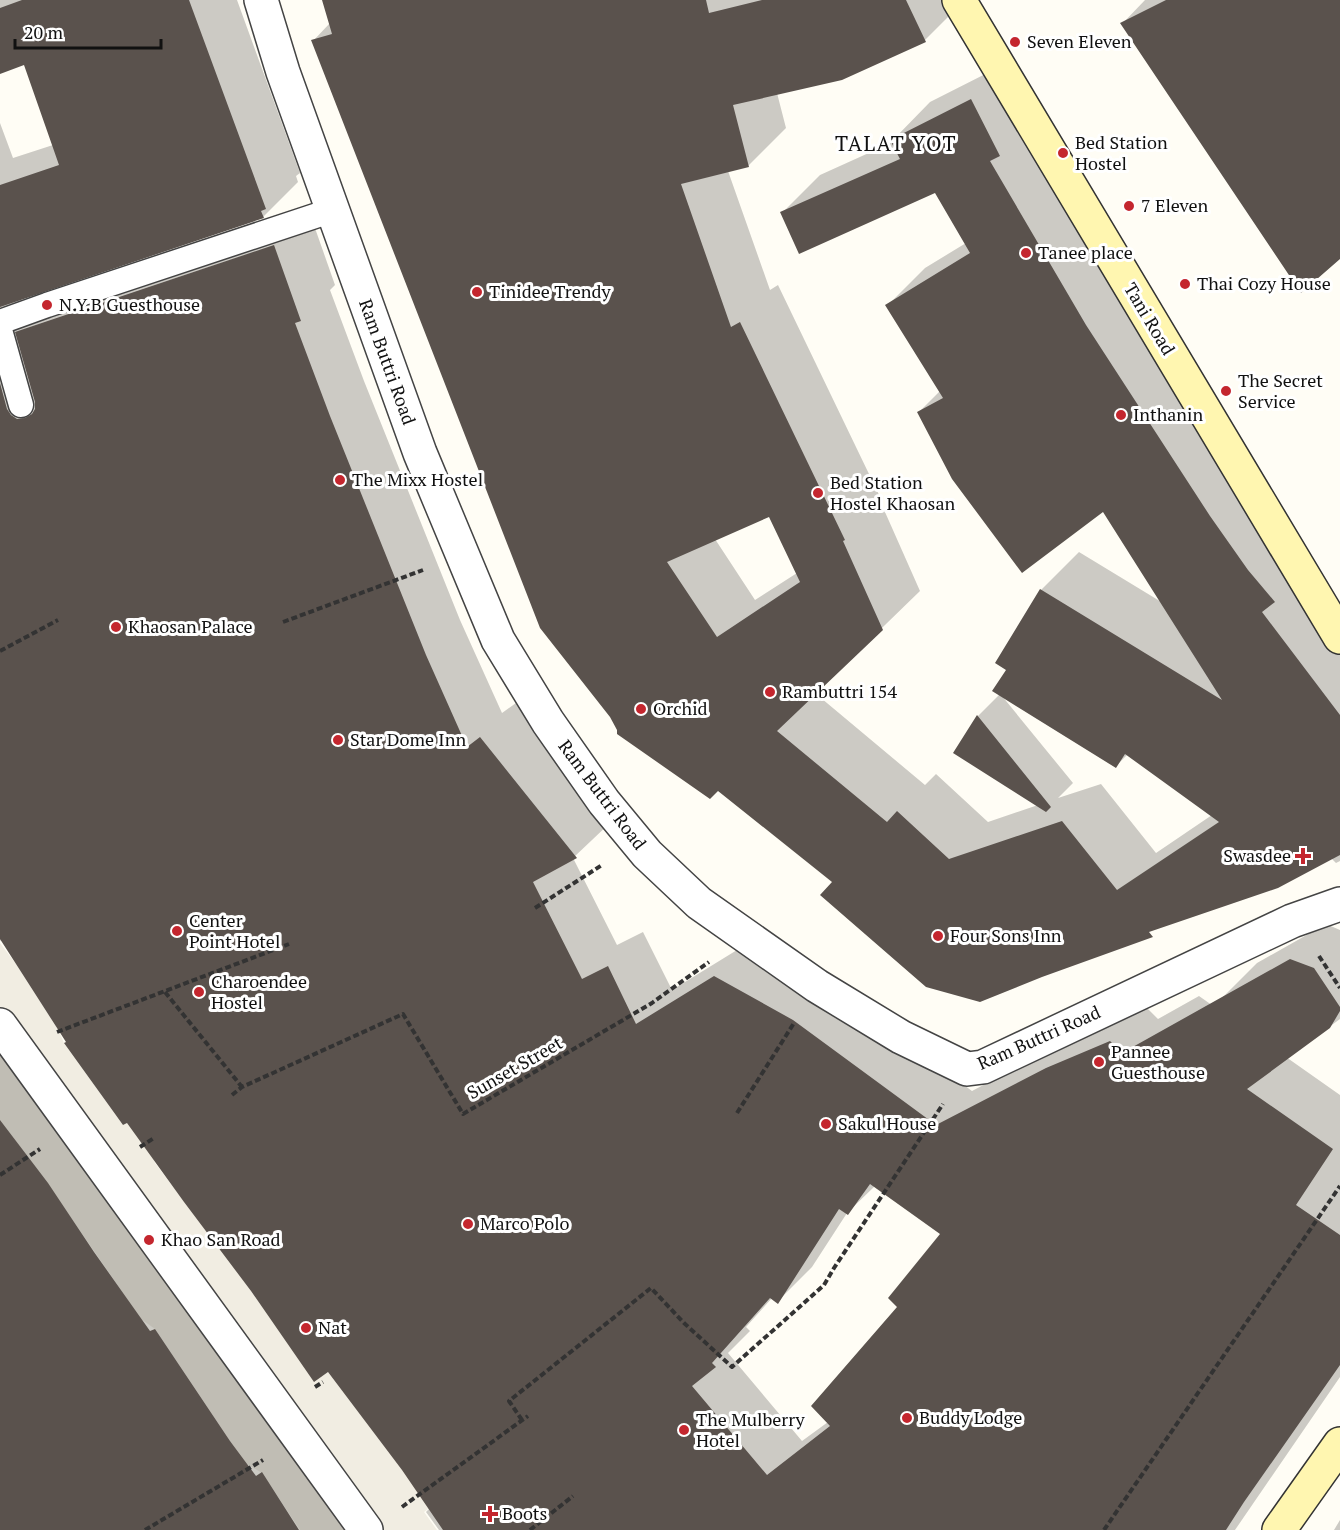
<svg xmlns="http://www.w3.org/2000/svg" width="1340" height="1530" font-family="'PT Serif',serif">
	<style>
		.plaza { fill: #f1ede2 }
		.shadow { fill: #0003; fill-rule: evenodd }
		.building { fill: #5a524d; fill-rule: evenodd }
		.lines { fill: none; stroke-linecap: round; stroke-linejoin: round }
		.lane-casing { stroke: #444; stroke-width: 27 }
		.street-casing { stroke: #444; stroke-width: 36 }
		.secondary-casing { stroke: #333; stroke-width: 36 }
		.path { stroke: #333; stroke-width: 4; stroke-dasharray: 6 3; stroke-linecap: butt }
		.lane { stroke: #fff; stroke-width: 24 }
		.street { stroke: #fff; stroke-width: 33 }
		.secondary { stroke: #fff6b0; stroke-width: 33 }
		.poi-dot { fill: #c4262e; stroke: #fff; stroke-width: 2 }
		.labels { text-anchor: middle; stroke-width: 6; stroke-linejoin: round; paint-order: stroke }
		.poi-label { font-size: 18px; fill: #111; stroke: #fff; text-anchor: start }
		.street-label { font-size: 18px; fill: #111; stroke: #fff }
		.quarter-label { font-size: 21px; letter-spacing: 1.5px; fill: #111; stroke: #fff }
	</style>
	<rect width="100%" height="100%" fill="#fffdf5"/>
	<path class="plaza" d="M 0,943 L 16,964 L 59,1031 L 64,1043 L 123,1125 L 140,1117 L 155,1163 L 237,1271 L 314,1381 L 328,1372 L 431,1507 L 424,1512 L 437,1530 L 300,1530 L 262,1473 L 247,1464 L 230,1441 L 155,1329 L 141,1319 L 47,1183 L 0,1120 Z"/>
	<path class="shadow" d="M 0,0 L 237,0 L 300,173 L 296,176 L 298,182 L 263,217 L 21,299 L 27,322 L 309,211 L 335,285 L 330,290 L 364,381 L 460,620 L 502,713 L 516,703 L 611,822 L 573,858 L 617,945 L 643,932 L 672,990 L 750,942 L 828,985 L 972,1091 L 1082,1033 L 1146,1007 L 1158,1019 L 1199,996 L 1340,1095 L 1340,1377 L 1235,1530 L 439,1530 L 426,1512 L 430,1508 L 404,1470 L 328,1370 L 252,1290 L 68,1042 L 3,941 L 1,941 L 0,940 L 0,123 L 13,158 L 53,145 L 25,63 L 0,73 ZM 875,1186 L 942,1233 L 899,1307 L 828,1422 L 802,1441 L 728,1353 L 750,1331 L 746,1327 L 772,1298 L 777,1302 L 812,1267 L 847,1213 Z
		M 324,0 L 962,0 L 963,2 L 925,40 L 777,93 L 786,128 L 748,166 L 728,171 L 770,290 L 778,285 L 882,501 L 881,503 L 920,591 L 815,693 L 925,785 L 936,774 L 988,822 L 1038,805 L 955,752 L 978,716 L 1000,694 L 1008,669 L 1041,590 L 1079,552 L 1163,603 L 1104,509 L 919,412 L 940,391 L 887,306 L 925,268 L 966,243 L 936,192 L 782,213 L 820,175 L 893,142 L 892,141 L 930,102 L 1009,62 L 1340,627 L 1340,861 L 1336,863 L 1331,858 L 1119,940 L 834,882 L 717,789 L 618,729 L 313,41 L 330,23 ZM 770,516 L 797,573 L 755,600 L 715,539 ZM 1002,696 L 1116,766 L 1128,754 L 1212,815 L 1156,853 L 1101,784 L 1058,798 L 1073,783 Z
		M 1145,0 L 1340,0 L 1340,257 L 1122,24 Z
		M 1326,924 L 1340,930 L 1340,1019 L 1306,1044 L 1222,998 L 1257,963 Z
		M 0,1034 L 362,1530 L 0,1530 Z
		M 1340,1520 L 1340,1530 L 1334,1530 Z"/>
	<path class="building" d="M 22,0 L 189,0 L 266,209 L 261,211 L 264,218 L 0,307 L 0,185 L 59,165 L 24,65 L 0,74 L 0,8 Z
		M 322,0 L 706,0 L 709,13 L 762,0 L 906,0 L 926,42 L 842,80 L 733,105 L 749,167 L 681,184 L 731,327 L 740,322 L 845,540 L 843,541 L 883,630 L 777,731 L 887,822 L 897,811 L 949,859 L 1062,821 L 1117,890 L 1219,822 L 1125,754 L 1116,768 L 992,691 L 1006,670 L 995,663 L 1040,589 L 1222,700 L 1103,512 L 1022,573 L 952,479 L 917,412 L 943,398 L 885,305 L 970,253 L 935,193 L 799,254 L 780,212 L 900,159 L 890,140 L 971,99 L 1000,156 L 990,161 L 1086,325 L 1210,516 L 1248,570 L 1275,602 L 1262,612 L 1340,715 L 1340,855 L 1278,888 L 1149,932 L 1153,937 L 1042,977 L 980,1002 L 926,987 L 820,895 L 832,882 L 718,791 L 710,799 L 617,734 L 617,730 L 610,717 L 540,628 L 311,40 L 332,34 ZM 769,517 L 800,582 L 717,637 L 667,562 Z
		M 1166,0 L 1340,0 L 1340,259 L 1301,293 L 1120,23 Z
		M 274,245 L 301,321 L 295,323 L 330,416 L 426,655 L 467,747 L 480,737 L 577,858 L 533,882 L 582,979 L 608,966 L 636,1024 L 714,976 L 793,1020 L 936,1125 L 1046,1068 L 1110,1041 L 1122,1053 L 1290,959 L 1314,968 L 1340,1007 L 1340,1011 L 1330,1028 L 1247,1089 L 1333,1149 L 1296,1205 L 1340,1235 L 1340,1365 L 1244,1502 L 1226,1530 L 443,1530 L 402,1470 L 328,1372 L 314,1382 L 251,1291 L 184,1202 L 127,1123 L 123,1125 L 64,1043 L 66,1042 L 0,939 L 0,383 L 7,409 L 11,415 L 17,419 L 25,418 L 32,414 L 35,409 L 35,402 L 15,332 ZM 870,1184 L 940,1234 L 888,1298 L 897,1307 L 811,1406 L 830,1426 L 767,1475 L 692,1386 L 716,1367 L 712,1363 L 770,1298 L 778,1304 L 839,1209 L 848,1215 Z
		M 977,715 L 1051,807 L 1046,812 L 953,753 Z
		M 0,1120 L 48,1183 L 94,1252 L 150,1331 L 155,1329 L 230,1441 L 256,1476 L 262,1472 L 299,1530 L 0,1530 Z"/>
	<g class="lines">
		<g class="lane-casing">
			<path id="lane" d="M 0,322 L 47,305 L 333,210
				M 0,330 L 21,405"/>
		</g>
		<g class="street-casing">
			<path id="street" d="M 261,0 L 283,72 L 420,453 L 498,640 L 548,722 L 604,802 L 647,854 L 699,903 L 817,986 L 901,1037 L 967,1069 L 983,1067 L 1292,921 L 1340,904
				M 0,1025 L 366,1530"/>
		</g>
		<g class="secondary-casing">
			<path id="secondary" d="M 959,0 L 1340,637
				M 1279,1530 L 1340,1444"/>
		</g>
		<path class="path" d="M 283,622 L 423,570
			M 0,651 L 58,620
			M 535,908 L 602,865
			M 1319,956 L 1340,988
			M 165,992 L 242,1087
			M 57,1032 L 289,944
			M 232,1095 L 242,1087 L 403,1014 L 463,1114 L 652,1003 L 709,962
			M 737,1113 L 794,1023
			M 140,1147 L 154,1138
			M 0,1175 L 40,1149
			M 315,1387 L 323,1382
			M 522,1420 L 509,1401 L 651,1288 L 684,1323 L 732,1367 L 824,1285 L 834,1268 L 943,1104
			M 402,1507 L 528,1416
			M 145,1530 L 263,1460
			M 530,1530 L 573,1496
			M 1104,1530 L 1340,1186"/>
		<use href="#lane" class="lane"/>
		<use href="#street" class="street"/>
		<use href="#secondary" class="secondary"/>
	</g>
	<g class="poi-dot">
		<circle cx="1015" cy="42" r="6"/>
		<circle cx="1063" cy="153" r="6"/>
		<circle cx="1129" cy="206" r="6"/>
		<circle cx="1026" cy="253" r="6"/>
		<circle cx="1185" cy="284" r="6"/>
		<circle cx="477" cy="292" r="6"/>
		<circle cx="47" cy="305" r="6"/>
		<circle cx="1226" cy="391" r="6"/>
		<circle cx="1121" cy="415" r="6"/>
		<circle cx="340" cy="480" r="6"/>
		<circle cx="818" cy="493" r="6"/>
		<circle cx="116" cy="627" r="6"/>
		<circle cx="770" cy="692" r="6"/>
		<circle cx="641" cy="709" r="6"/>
		<circle cx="338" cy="740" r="6"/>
		<path d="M1300 847h6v6h6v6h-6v6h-6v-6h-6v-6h6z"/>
		<circle cx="177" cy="931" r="6"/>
		<circle cx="938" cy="936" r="6"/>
		<circle cx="199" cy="992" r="6"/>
		<circle cx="1099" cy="1062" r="6"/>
		<circle cx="826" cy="1124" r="6"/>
		<circle cx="468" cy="1224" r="6"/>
		<circle cx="149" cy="1240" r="6"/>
		<circle cx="306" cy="1328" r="6"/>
		<circle cx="907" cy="1418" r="6"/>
		<circle cx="684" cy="1430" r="6"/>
		<path d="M487 1505h6v6h6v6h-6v6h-6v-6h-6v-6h6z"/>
	</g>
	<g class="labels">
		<g class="poi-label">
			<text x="1027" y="48">Seven Eleven</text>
			<text x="1075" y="149">Bed Station<tspan x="1075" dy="21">Hostel</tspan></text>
			<text x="1141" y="212">7 Eleven</text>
			<text x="1038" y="259">Tanee place</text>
			<text x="1197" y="290">Thai Cozy House</text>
			<text x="489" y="298">Tinidee Trendy</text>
			<text x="59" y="311">N.Y.B Guesthouse</text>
			<text x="1238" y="387">The Secret<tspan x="1238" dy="21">Service</tspan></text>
			<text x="1133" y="421">Inthanin</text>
			<text x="352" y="486">The Mixx Hostel</text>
			<text x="830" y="489">Bed Station<tspan x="830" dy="21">Hostel Khaosan</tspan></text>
			<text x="128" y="633">Khaosan Palace</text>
			<text x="782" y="698">Rambuttri 154</text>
			<text x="653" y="715">Orchid</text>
			<text x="350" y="746">Star Dome Inn</text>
			<text x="1291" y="862" text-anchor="end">Swasdee</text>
			<text x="189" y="927">Center<tspan x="189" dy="21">Point Hotel</tspan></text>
			<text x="950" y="942">Four Sons Inn</text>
			<text x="211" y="988">Charoendee<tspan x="211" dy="21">Hostel</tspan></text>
			<text x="1111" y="1058">Pannee<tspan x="1111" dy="21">Guesthouse</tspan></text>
			<text x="838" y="1130">Sakul House</text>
			<text x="480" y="1230">Marco Polo</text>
			<text x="161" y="1246">Khao San Road</text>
			<text x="318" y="1334">Nat</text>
			<text x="919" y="1424">Buddy Lodge</text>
			<text x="696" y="1426">The Mulberry<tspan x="696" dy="21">Hotel</tspan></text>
			<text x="502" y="1520">Boots</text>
		</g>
		<g class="street-label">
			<text transform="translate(1149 319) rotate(59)" y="6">Tani Road</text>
			<text transform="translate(387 362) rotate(70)" y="6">Ram Buttri Road</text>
			<text transform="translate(602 795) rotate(53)" y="6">Ram Buttri Road</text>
			<text transform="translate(1039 1038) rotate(-24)" y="6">Ram Buttri Road</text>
			<text transform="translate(515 1068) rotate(-30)" y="6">Sunset Street</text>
		</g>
		<g class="quarter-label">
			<text x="896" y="151">TALAT YOT</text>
		</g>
	</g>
	<path d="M15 39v9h146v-9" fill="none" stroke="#111111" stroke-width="3"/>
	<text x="24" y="39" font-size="18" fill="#111111" stroke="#ffffff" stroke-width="4.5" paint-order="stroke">20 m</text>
</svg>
